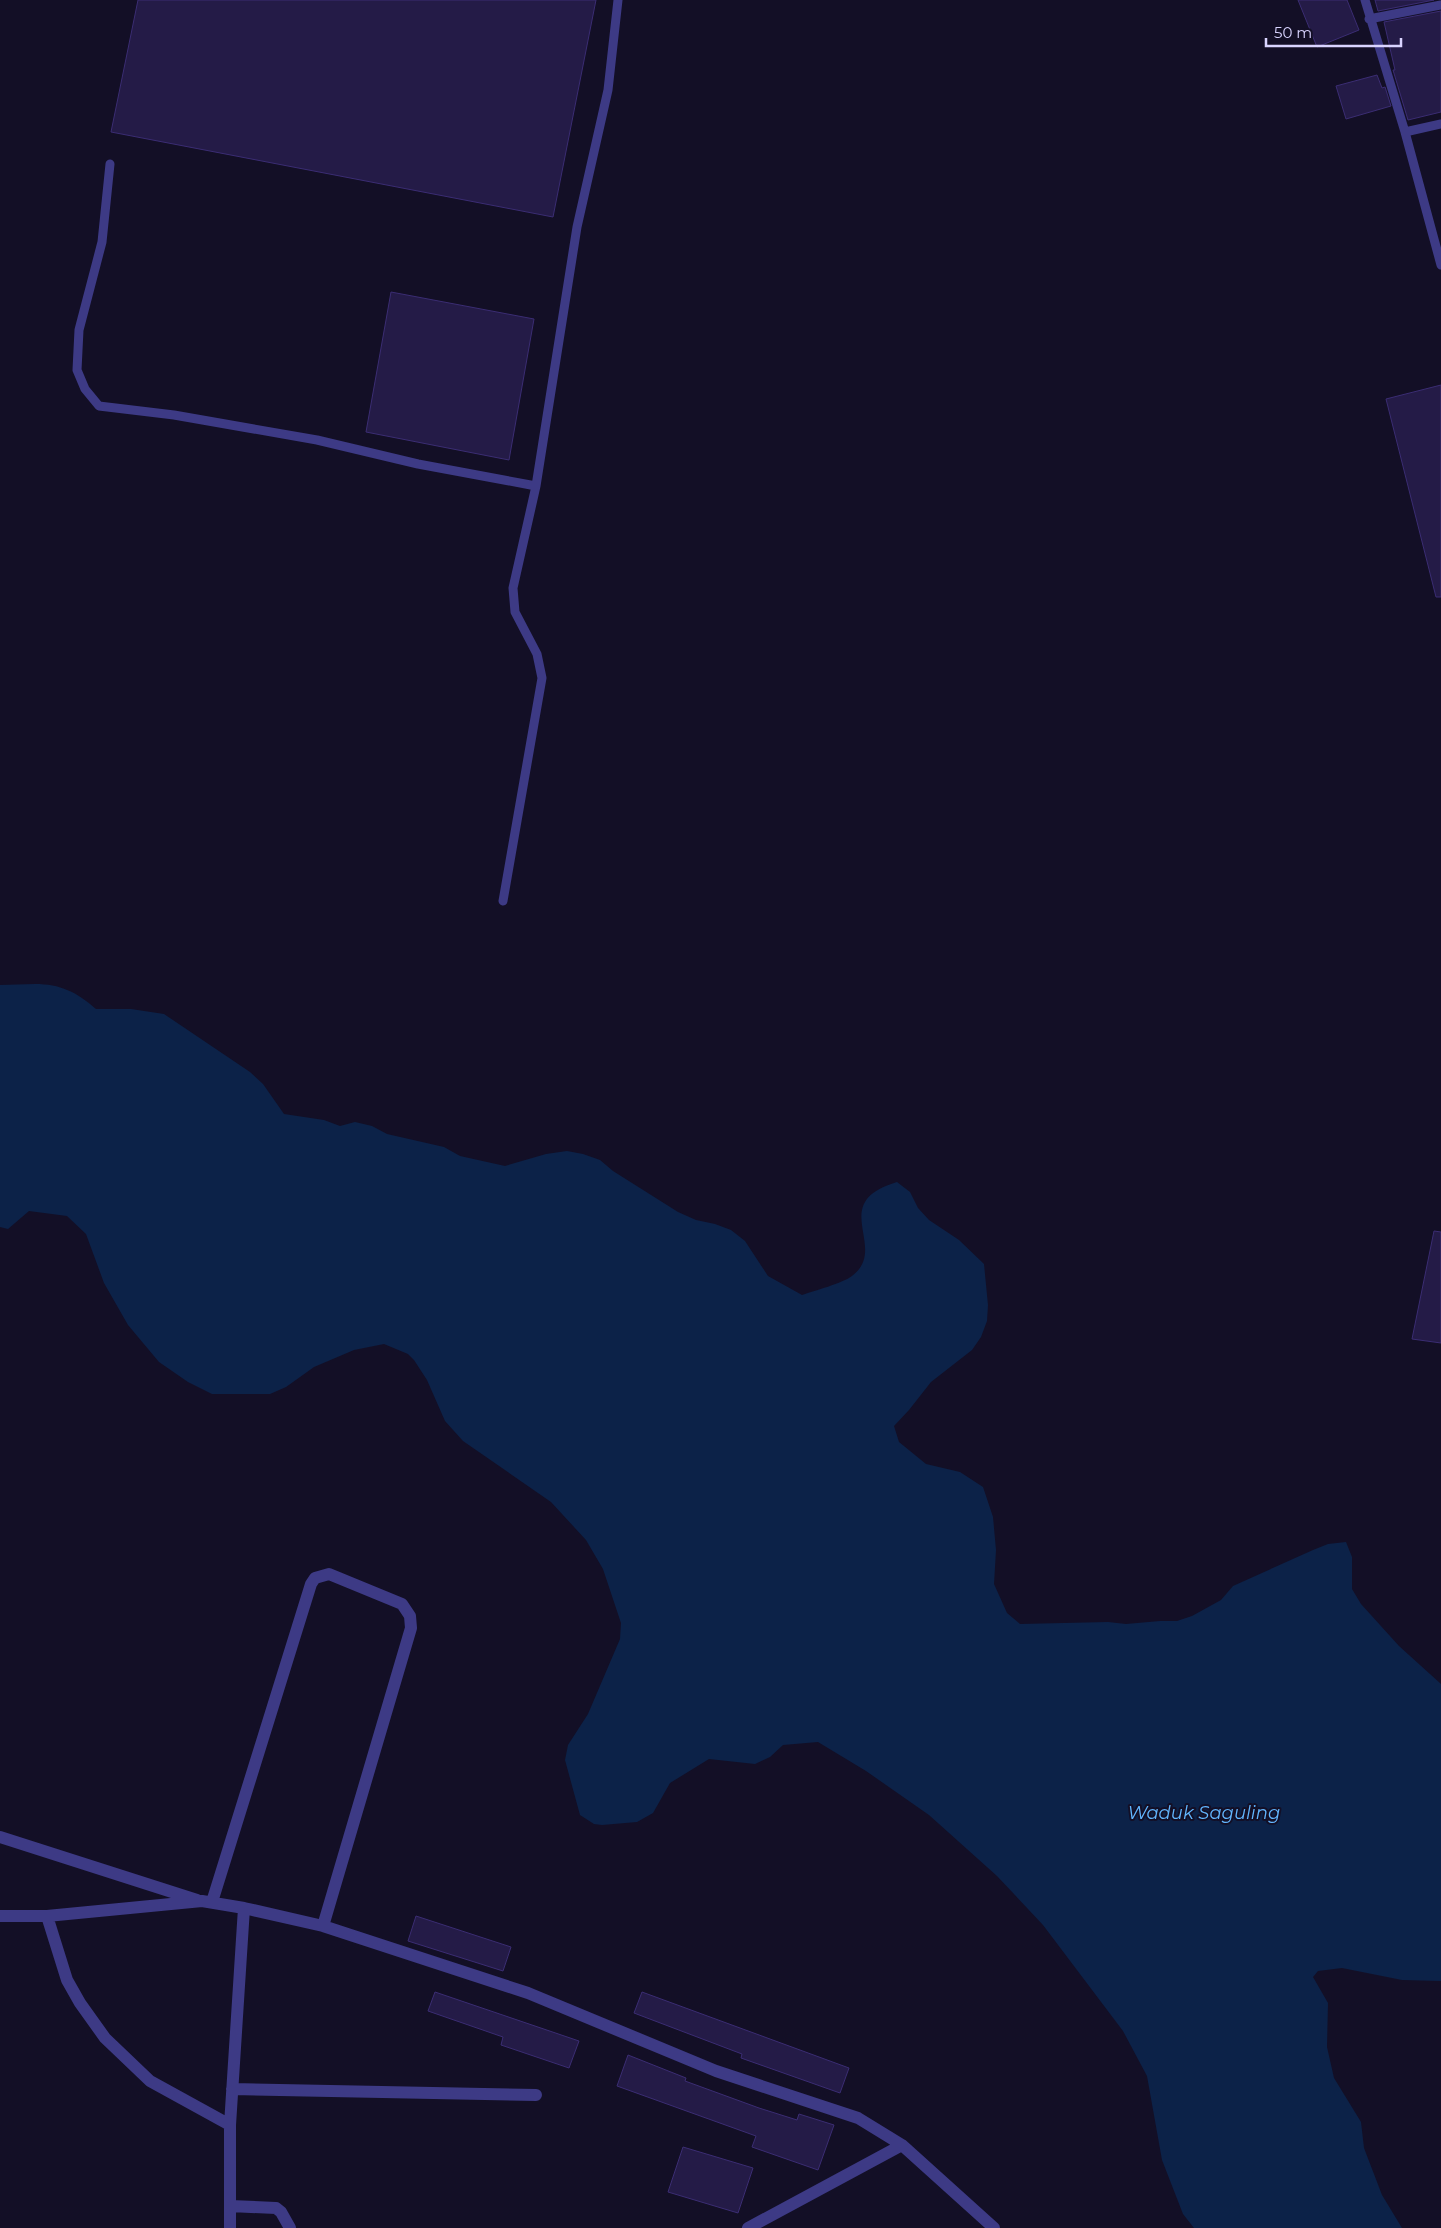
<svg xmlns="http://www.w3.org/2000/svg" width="1441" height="2228" font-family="Montserrat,sans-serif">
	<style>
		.water { fill: #0c2248 }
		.building { fill: #241b47; stroke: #3b2d73 }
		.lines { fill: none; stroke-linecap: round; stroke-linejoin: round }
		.lane { stroke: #3d3a85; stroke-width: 9 }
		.street { stroke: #3d3a85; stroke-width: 12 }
		.labels { text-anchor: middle; stroke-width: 4; stroke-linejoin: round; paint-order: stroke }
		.water-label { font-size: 18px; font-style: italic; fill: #62b6ff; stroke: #130f26 }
	</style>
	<rect width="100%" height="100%" fill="#130f26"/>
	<path class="water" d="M 35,984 C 60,984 77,992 96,1009 L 131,1009 L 164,1014 L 250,1072 L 263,1084 L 284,1114 L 324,1120 L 340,1126 L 355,1122 L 372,1126 L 387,1134 L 444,1147 L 460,1156 L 505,1166 L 546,1154 L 567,1151 L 583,1154 L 600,1160 L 613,1171 L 678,1212 L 696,1220 L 715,1224 L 731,1230 L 745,1241 L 768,1276 L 802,1295 C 814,1291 843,1283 852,1276 C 890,1247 826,1203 897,1182 L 910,1192 L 918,1208 L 929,1220 L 959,1240 L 984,1264 L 988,1305 L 987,1321 L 981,1337 L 972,1350 L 931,1382 L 909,1410 L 894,1426 L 899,1442 L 926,1464 L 960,1472 L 983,1487 L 993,1517 L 996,1550 L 994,1584 L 1007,1613 L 1020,1624 L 1108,1622 L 1126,1624 L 1160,1621 L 1177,1621 L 1192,1616 L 1221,1600 L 1233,1586 L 1313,1550 L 1328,1544 L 1346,1542 L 1352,1557 L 1352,1589 L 1361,1604 L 1399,1646 L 1441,1684 L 1441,1981 L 1402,1980 L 1342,1968 L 1318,1971 L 1313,1977 L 1328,2003 L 1327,2047 L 1334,2078 L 1361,2122 L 1364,2148 L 1382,2195 L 1402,2228 L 1194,2228 L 1183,2214 L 1162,2160 L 1147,2076 L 1123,2031 L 1043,1925 L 997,1876 L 929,1815 L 866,1771 L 818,1742 L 783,1745 L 770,1757 L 755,1764 L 709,1759 L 670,1783 L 653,1813 L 637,1822 L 602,1825 L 594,1824 L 580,1815 L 565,1760 L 568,1745 L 588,1714 L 620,1639 L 621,1623 L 603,1569 L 586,1540 L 551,1502 L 463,1441 L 445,1421 L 427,1380 L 414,1360 L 408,1354 L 384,1344 L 354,1350 L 314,1367 L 286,1387 L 270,1394 L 212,1394 L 188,1382 L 159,1362 L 128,1325 L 104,1283 L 86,1234 L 67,1216 L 29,1211 L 8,1229 L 0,1227 L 0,985 Z"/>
	<path class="building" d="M 138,0 L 596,0 L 553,217 L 111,132 Z
		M 1298,0 L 1347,0 L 1359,30 L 1317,47 Z
		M 1375,0 L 1434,0 L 1378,11 Z
		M 1441,11 L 1441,112 L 1408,120 L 1393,70 L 1395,70 L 1384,22 Z
		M 1377,75 L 1382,88 L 1385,87 L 1391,106 L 1346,119 L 1336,86 Z
		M 391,292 L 534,319 L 509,460 L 366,432 Z
		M 1441,385 L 1441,597 L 1436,597 L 1386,399 Z
		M 1434,1231 L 1441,1232 L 1441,1343 L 1412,1339 Z
		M 416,1916 L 511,1947 L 503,1971 L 408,1941 Z
		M 435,1992 L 579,2041 L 569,2068 L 501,2045 L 503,2037 L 428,2011 Z
		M 642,1992 L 849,2068 L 840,2093 L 741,2058 L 742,2054 L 634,2013 Z
		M 628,2055 L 686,2078 L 685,2081 L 759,2108 L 797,2120 L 799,2114 L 834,2125 L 818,2170 L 752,2147 L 756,2136 L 617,2086 Z
		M 683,2147 L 753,2168 L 738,2213 L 668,2192 Z"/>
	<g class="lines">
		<path class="lane" d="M 1365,0 L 1405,132 L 1441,265
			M 1369,19 L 1441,5
			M 1405,132 L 1441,124
			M 110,164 L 102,242 L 79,330 L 77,370 L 85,389 L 99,406 L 174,415 L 317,440 L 418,464 L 536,486
			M 503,901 L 542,678 L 537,654 L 515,612 L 513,588 L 536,486 L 577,227 L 608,90 L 618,0"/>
		<path class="street" d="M 0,1837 L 197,1900
			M 212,1902 L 311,1584 L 315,1578 L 329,1574 L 402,1604 L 410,1616 L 411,1628 L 323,1926
			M 244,1908 L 323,1926 L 528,1993 L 716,2071 L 858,2118 L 902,2145 L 994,2228
			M 0,1916 L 47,1916 L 67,1980 L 80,2003 L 105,2038 L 150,2081 L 230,2125 L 230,2228
			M 47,1916 L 202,1901 L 244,1908 L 230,2125
			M 232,2089 L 536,2095
			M 230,2206 L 276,2208 L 281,2212 L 290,2228
			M 748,2228 L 902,2145"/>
	</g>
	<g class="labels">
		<g class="water-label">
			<text x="1204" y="1819">Waduk Saguling</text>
		</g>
	</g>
	<path d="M1266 38v8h135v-8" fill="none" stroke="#d9d4ff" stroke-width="2.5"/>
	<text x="1274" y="38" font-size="15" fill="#d9d4ff" stroke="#130f26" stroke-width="4" paint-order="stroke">50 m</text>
</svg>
